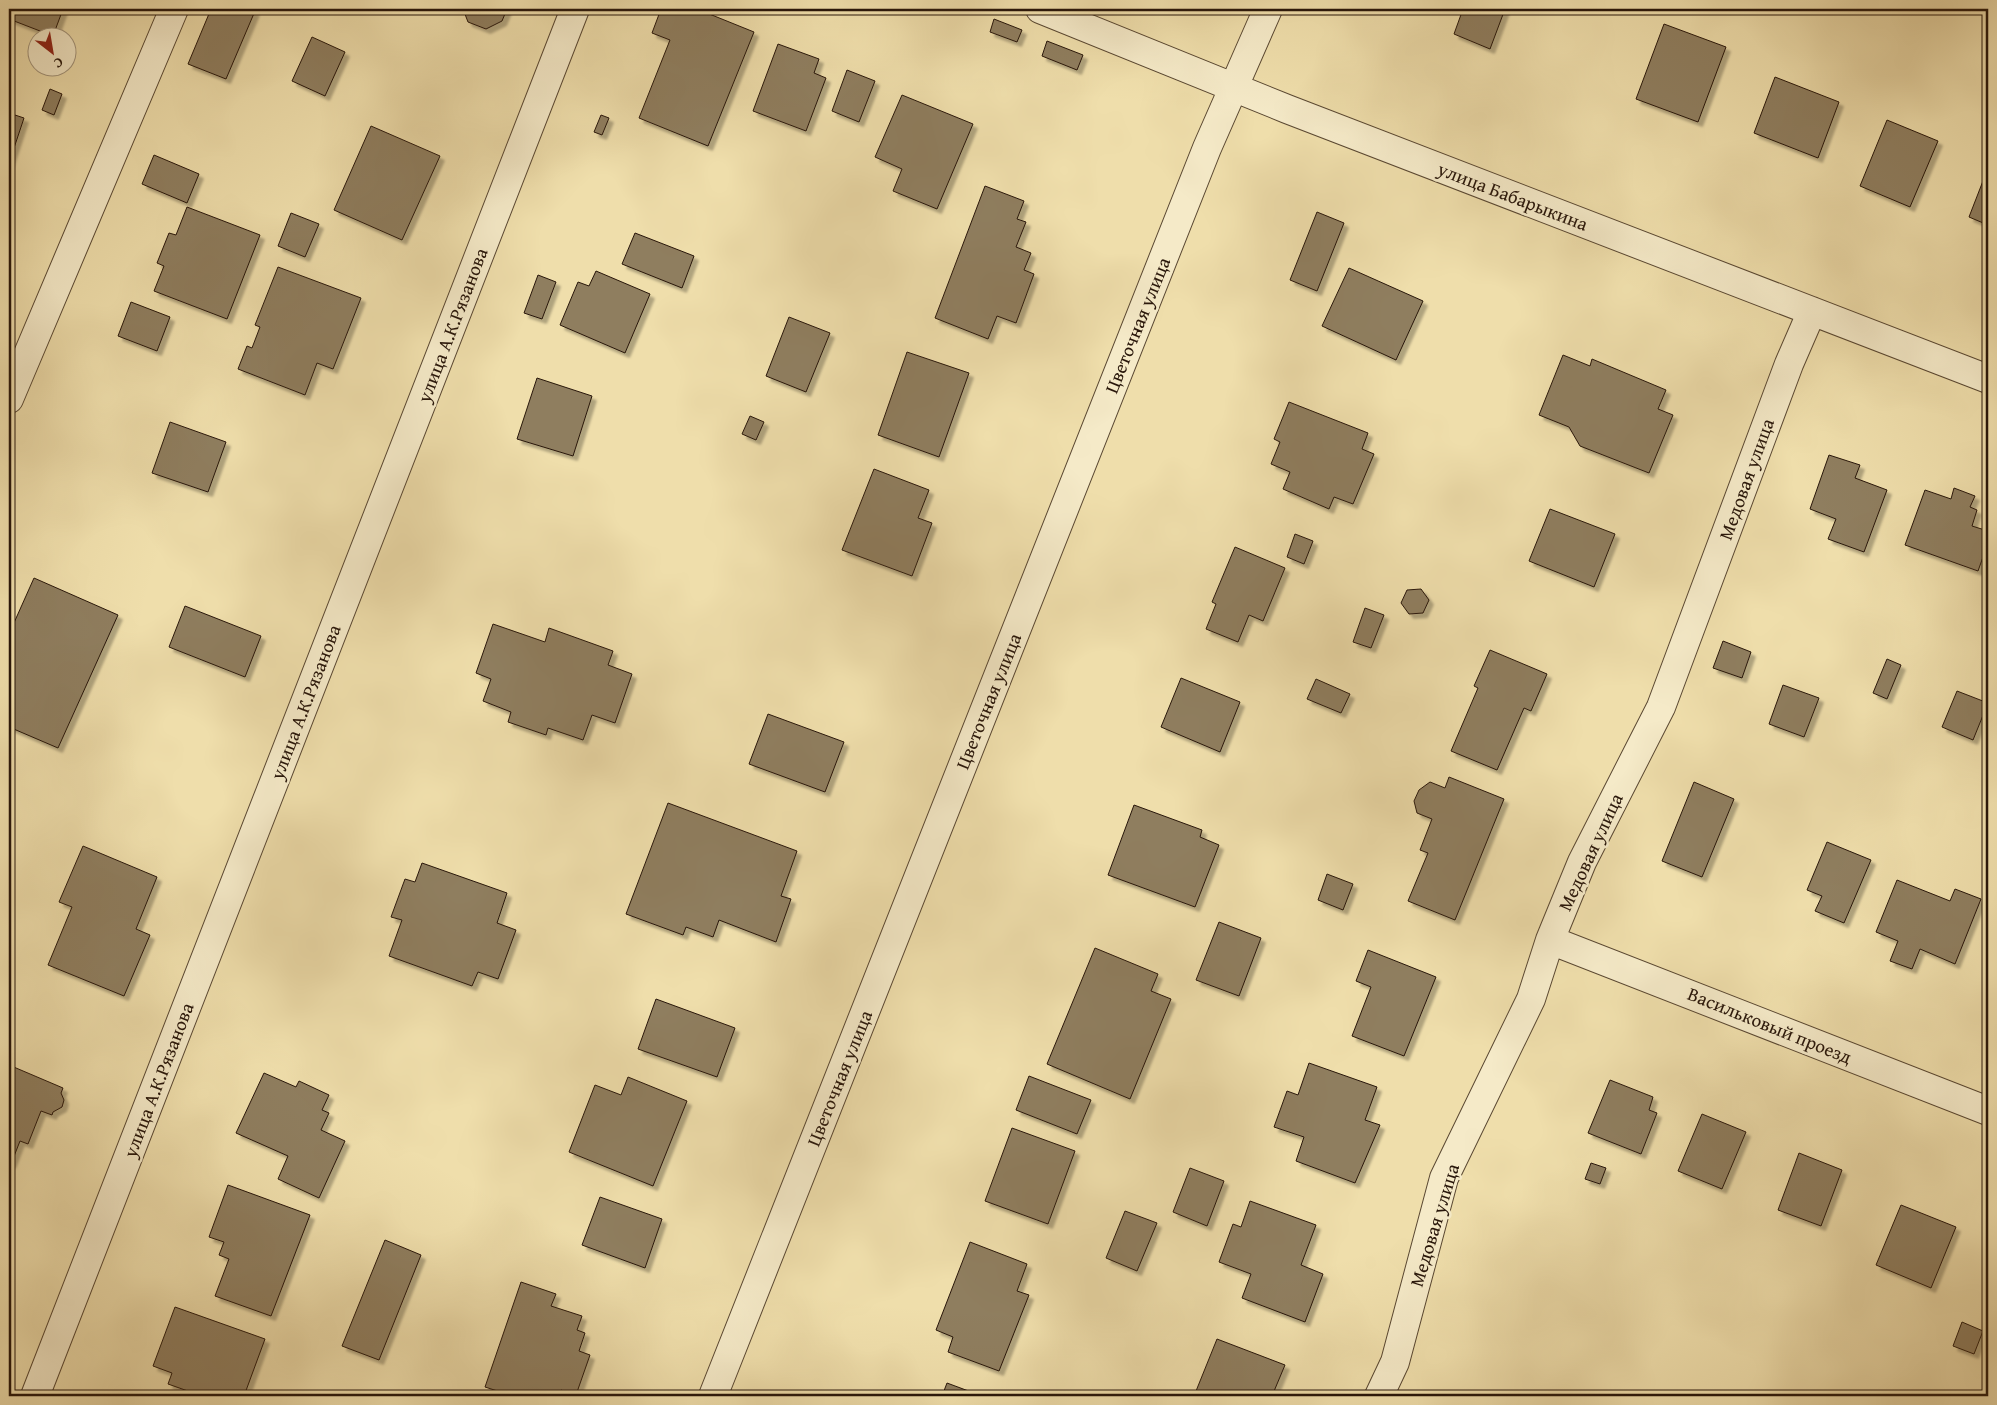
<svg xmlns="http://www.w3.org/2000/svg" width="1997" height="1405" font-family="'Gentium Book Plus',serif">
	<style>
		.building { fill: #8f7e5e; stroke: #28160a; filter: url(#shadow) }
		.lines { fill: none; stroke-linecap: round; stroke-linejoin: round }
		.minor-casing { stroke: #5a4832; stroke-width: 30 }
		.minor { stroke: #f5eac8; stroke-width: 28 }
		.labels { text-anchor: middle; stroke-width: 5; stroke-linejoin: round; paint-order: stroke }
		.street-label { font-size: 19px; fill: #28160a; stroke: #f5eac8 }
	</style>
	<defs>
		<filter id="shadow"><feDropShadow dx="4.5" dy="4.5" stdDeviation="1" flood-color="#0004"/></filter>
	</defs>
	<rect width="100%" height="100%" fill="#efdeab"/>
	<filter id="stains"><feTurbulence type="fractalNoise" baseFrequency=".004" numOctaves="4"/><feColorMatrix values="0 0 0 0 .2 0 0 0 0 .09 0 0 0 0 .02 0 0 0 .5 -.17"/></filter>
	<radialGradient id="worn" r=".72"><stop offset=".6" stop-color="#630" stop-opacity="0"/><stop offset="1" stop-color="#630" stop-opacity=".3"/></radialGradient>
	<path class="building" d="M 9,9 L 63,9 L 53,36 L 9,19 Z
		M 211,9 L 249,9 L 255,11 L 226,79 L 188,64 Z
		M 463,9 L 507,9 L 502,21 L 486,29 L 468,22 Z
		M 661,9 L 697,9 L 754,32 L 708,146 L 639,118 L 670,40 L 652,33 Z
		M 1463,9 L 1505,9 L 1490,49 L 1454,34 Z
		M 994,19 L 1022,30 L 1017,42 L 990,32 Z
		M 1664,24 L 1726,47 L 1698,122 L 1636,99 Z
		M 312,37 L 345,52 L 325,96 L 292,81 Z
		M 1047,41 L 1083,55 L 1077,70 L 1042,56 Z
		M 778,44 L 819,59 L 814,73 L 826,78 L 806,131 L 753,111 Z
		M 847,70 L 875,81 L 859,122 L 832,111 Z
		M 1775,77 L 1839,102 L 1818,158 L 1754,133 Z
		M 50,89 L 62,94 L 54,115 L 42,110 Z
		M 902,95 L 973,124 L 937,209 L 893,191 L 902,169 L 875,157 Z
		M 9,113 L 24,118 L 9,163 Z
		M 601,115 L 609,118 L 602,135 L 594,132 Z
		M 1887,120 L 1938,141 L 1910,207 L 1860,186 Z
		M 371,126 L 440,156 L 402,240 L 334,210 Z
		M 154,155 L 199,174 L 187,203 L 142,184 Z
		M 1988,168 L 1988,225 L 1969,217 Z
		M 985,186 L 1024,201 L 1017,219 L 1026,222 L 1016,247 L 1031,253 L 1024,270 L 1034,274 L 1016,323 L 997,316 L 988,339 L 935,318 Z
		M 187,207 L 260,235 L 227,319 L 154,291 L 164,266 L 157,263 L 169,233 L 176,235 Z
		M 1317,212 L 1344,223 L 1317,291 L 1290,280 Z
		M 291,213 L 319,224 L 305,257 L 278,246 Z
		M 635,233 L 694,256 L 682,288 L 622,264 Z
		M 278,267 L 361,298 L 333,369 L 317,363 L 305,395 L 238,369 L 247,346 L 252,348 L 260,327 L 255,325 Z
		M 1349,268 L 1423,301 L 1396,360 L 1322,326 Z
		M 596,271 L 650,294 L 625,353 L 560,325 L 578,282 L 589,286 Z
		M 538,275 L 556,282 L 542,319 L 524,313 Z
		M 131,302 L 170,317 L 157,351 L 118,336 Z
		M 789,317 L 830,333 L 806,392 L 766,376 Z
		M 907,352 L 969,373 L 939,457 L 878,435 Z
		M 1563,355 L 1590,366 L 1592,359 L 1666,390 L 1658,409 L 1673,415 L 1649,473 L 1580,446 L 1569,427 L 1539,415 Z
		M 537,378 L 592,396 L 573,456 L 517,439 Z
		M 1289,402 L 1368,433 L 1362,449 L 1374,454 L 1353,504 L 1334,497 L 1329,509 L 1283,489 L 1290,472 L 1271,464 L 1280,442 L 1274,439 Z
		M 750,416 L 764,422 L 756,440 L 742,434 Z
		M 170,422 L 226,442 L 208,492 L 152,473 Z
		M 1829,455 L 1860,465 L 1855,478 L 1887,490 L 1864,552 L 1828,539 L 1836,519 L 1810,509 Z
		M 874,469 L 929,490 L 918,518 L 932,523 L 912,576 L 842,550 Z
		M 1954,488 L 1975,496 L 1970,507 L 1977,510 L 1972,526 L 1988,531 L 1988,543 L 1978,571 L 1905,545 L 1925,490 L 1951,499 Z
		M 1550,509 L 1615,534 L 1594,587 L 1529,561 Z
		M 1295,534 L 1313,541 L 1304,564 L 1287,557 Z
		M 1235,547 L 1285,568 L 1263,621 L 1249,615 L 1238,642 L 1206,629 L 1216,604 L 1212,602 Z
		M 34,578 L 118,615 L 58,748 L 9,727 L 9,634 Z
		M 1421,589 L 1429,600 L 1423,613 L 1409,614 L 1401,603 L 1407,590 Z
		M 185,606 L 261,636 L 245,677 L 169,647 Z
		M 1365,608 L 1384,615 L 1371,648 L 1353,642 Z
		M 493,624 L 545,642 L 549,628 L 613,651 L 608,665 L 632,674 L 615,723 L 592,715 L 583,740 L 548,728 L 546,735 L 508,722 L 511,712 L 483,701 L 491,679 L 476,673 Z
		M 1723,641 L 1751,652 L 1742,678 L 1713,668 Z
		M 1490,650 L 1547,674 L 1531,711 L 1524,708 L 1497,770 L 1451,751 L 1478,688 L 1474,686 Z
		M 1887,659 L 1901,665 L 1887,699 L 1873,693 Z
		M 1181,678 L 1240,702 L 1220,752 L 1161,727 Z
		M 1316,679 L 1350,694 L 1341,713 L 1307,699 Z
		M 1783,685 L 1819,698 L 1804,737 L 1769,724 Z
		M 1957,691 L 1988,703 L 1973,740 L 1942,727 Z
		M 768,714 L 844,742 L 825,792 L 749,764 Z
		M 1449,777 L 1504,799 L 1455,920 L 1408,901 L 1428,853 L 1420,850 L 1432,819 L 1417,813 L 1414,801 L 1419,790 L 1430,782 L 1445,788 Z
		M 1694,782 L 1734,799 L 1702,877 L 1662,861 Z
		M 668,803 L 797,851 L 781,896 L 791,899 L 776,942 L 719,920 L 713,937 L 686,927 L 683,935 L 626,914 Z
		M 1134,805 L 1202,830 L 1200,837 L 1219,845 L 1195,907 L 1108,875 Z
		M 1827,842 L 1871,860 L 1844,923 L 1815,911 L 1822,896 L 1807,890 Z
		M 83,846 L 157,877 L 136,929 L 150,935 L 124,996 L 48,965 L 72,907 L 59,902 Z
		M 422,863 L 507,893 L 497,923 L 516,930 L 498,979 L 478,972 L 472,986 L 389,956 L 402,920 L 391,917 L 405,879 L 415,882 Z
		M 1327,874 L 1353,884 L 1343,910 L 1318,900 Z
		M 1897,880 L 1950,901 L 1955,889 L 1981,899 L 1955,964 L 1920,949 L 1912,969 L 1890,961 L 1898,941 L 1876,932 Z
		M 1219,922 L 1261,938 L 1239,996 L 1196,980 Z
		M 1095,948 L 1158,974 L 1151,991 L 1171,999 L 1130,1099 L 1047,1064 Z
		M 1368,950 L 1436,977 L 1404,1056 L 1352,1036 L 1371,987 L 1356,981 Z
		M 656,999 L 735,1028 L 717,1077 L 638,1049 Z
		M 1309,1063 L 1377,1087 L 1365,1120 L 1380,1125 L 1355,1183 L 1296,1161 L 1304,1137 L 1274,1127 L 1287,1091 L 1298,1095 Z
		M 9,1065 L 63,1088 L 61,1093 L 64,1100 L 62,1107 L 53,1112 L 52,1115 L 41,1111 L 28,1144 L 20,1141 L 11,1164 L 9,1163 Z
		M 264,1073 L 296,1087 L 299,1081 L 329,1095 L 322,1110 L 329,1113 L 321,1130 L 345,1141 L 319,1198 L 278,1179 L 288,1156 L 236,1133 Z
		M 1029,1076 L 1091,1100 L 1077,1134 L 1016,1110 Z
		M 628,1077 L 687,1101 L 653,1186 L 569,1152 L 595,1085 L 621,1095 Z
		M 1610,1080 L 1653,1097 L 1649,1110 L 1657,1113 L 1641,1154 L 1588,1133 Z
		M 1702,1114 L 1746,1132 L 1722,1189 L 1678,1171 Z
		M 1012,1128 L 1075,1151 L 1048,1224 L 985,1201 Z
		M 1799,1153 L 1842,1170 L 1821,1226 L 1778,1210 Z
		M 1591,1163 L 1606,1168 L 1600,1184 L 1585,1179 Z
		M 1190,1168 L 1224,1181 L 1207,1226 L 1173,1212 Z
		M 228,1185 L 310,1215 L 271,1316 L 215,1296 L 229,1259 L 219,1255 L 224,1242 L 209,1237 Z
		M 600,1197 L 662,1219 L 645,1268 L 582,1245 Z
		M 1250,1201 L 1316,1225 L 1301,1265 L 1323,1274 L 1305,1322 L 1242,1298 L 1251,1274 L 1219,1262 L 1233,1224 L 1241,1227 Z
		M 1901,1205 L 1956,1227 L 1931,1288 L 1876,1265 Z
		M 1125,1211 L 1157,1223 L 1137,1271 L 1106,1258 Z
		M 385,1240 L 421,1255 L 379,1360 L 342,1346 Z
		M 970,1242 L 1027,1264 L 1017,1291 L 1029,1295 L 999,1371 L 948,1352 L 953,1337 L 936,1330 Z
		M 521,1282 L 556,1294 L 551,1306 L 582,1316 L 577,1330 L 585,1333 L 579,1351 L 590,1355 L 576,1395 L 561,1390 L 559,1396 L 513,1396 L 485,1387 Z
		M 175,1307 L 265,1339 L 244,1396 L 202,1396 L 168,1384 L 172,1373 L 153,1366 Z
		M 1962,1322 L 1983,1331 L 1974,1354 L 1953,1346 Z
		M 1217,1339 L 1285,1365 L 1272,1396 L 1194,1396 Z
		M 947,1383 L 982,1396 L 942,1396 Z"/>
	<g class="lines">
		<g class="minor-casing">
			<path id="minor" d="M 1040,9 L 1287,109 L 1988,379
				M 9,399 L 174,9
				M 1550,940 L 1988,1111
				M 35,1396 L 575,9
				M 713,1396 L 1207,148 L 1268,9
				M 1379,1396 L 1395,1362 L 1444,1178 L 1531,999 L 1550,940 L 1582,862 L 1661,707 L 1789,364 L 1812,311"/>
		</g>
		<use href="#minor" class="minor"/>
	</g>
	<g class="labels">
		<g class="street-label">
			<text transform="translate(1513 196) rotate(21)" y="7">улица Бабарыкина</text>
			<text transform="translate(452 325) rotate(-69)" y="7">улица А.К.Рязанова</text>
			<text transform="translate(1137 325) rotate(-68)" y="7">Цветочная улица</text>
			<text transform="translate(1746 479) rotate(-70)" y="7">Медовая улица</text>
			<text transform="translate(988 701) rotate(-68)" y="7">Цветочная улица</text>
			<text transform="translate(305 702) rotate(-69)" y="7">улица А.К.Рязанова</text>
			<text transform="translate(1590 852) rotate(-65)" y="7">Медовая улица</text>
			<text transform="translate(1770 1025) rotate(22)" y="7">Васильковый проезд</text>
			<text transform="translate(839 1078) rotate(-68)" y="7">Цветочная улица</text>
			<text transform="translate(158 1080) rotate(-69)" y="7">улица А.К.Рязанова</text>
			<text transform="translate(1434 1225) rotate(-73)" y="7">Медовая улица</text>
		</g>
	</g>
	<rect width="1997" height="1405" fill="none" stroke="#efdeab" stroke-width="30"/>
	<rect x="10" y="10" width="1977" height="1385" fill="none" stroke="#28160a" stroke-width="2.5"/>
	<rect x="15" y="15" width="1967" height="1375" fill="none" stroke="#28160a"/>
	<g transform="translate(52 52) rotate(149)"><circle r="24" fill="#f5eac8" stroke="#a3957c"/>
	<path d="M0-4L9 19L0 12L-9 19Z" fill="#8f2418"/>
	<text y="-8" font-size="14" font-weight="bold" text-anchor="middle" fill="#28160a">С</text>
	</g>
	<rect width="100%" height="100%" filter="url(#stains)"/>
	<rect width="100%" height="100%" fill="url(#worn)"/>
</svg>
